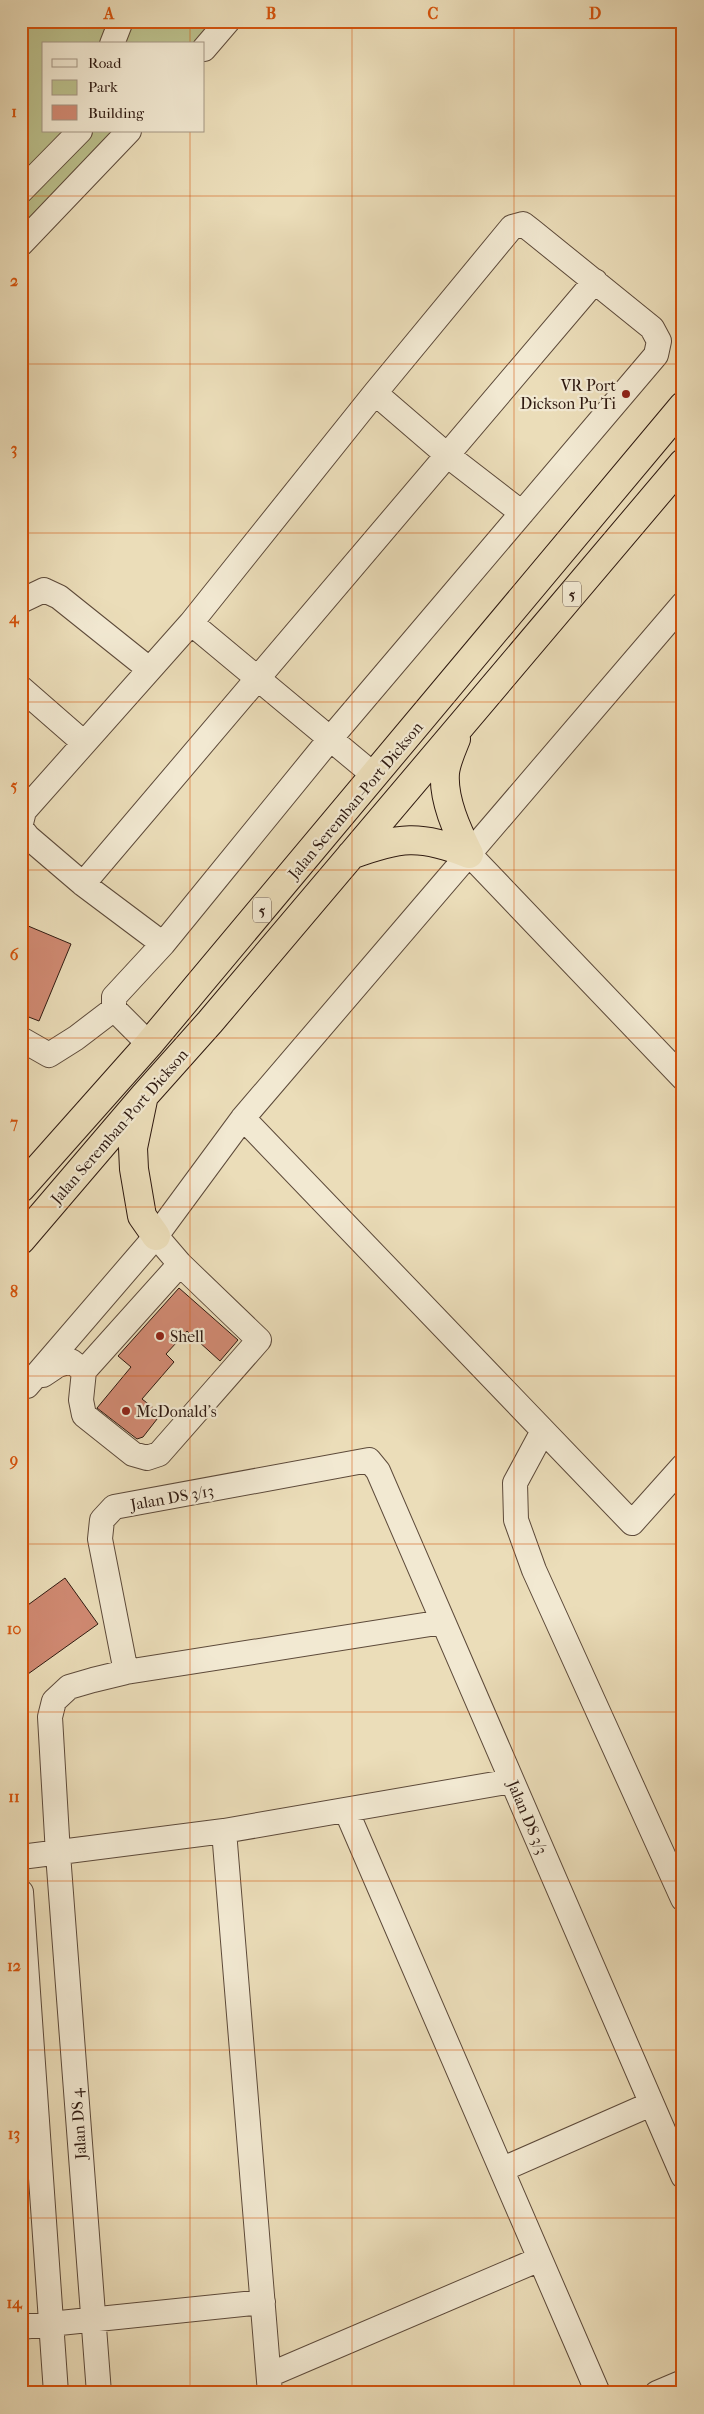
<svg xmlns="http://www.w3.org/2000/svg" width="704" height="2414" font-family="'IM FELL French Canon',serif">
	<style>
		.green { fill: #bbc08c; stroke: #746c4e }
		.building { fill: #d18a73; stroke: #2e1910 }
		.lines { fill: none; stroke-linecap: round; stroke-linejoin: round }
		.minor-casing { stroke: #5d4a3a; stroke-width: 26 }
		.highway-casing { stroke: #2e1910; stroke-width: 30 }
		.minor { stroke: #f2e9d2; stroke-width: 24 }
		.highway { stroke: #ebddb9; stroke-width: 28 }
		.grid { fill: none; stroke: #d5530c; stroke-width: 1; stroke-opacity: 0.55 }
		.poi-dot { fill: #8f2418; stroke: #f2e9d2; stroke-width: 2 }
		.labels { text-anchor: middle; stroke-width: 4.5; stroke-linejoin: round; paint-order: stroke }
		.shield { fill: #f2e9d2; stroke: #69574a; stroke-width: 1 }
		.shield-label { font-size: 15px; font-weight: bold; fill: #2e1910 }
		.poi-label { font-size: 16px; fill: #2e1910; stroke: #f2e9d2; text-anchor: start }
		.street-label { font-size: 16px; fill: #2e1910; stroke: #f2e9d2 }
		.neatline { fill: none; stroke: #d5530c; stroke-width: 2 }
		.grid-label { font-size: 16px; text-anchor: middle; font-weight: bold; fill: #d5530c }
	</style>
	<rect width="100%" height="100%" fill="#ebddb9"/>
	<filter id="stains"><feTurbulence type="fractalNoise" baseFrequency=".004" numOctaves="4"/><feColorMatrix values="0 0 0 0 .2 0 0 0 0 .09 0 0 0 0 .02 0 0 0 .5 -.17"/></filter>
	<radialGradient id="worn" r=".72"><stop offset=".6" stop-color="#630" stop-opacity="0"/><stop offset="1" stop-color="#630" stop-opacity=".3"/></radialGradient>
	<path class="green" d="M 21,21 L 231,21 L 204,44 L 44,44 L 44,131 L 132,131 L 21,248 Z"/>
	<path class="building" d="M 21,923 L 71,944 L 39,1021 L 21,1014 Z
		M 179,1288 L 238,1340 L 220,1361 L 187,1331 L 166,1354 L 174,1362 L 142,1399 L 161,1414 L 143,1437 L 137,1439 L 97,1408 L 131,1367 L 118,1356 Z
		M 65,1578 L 98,1624 L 21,1679 L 21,1610 Z"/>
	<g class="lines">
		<g class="minor-casing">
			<path id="minor" d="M 112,44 L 121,21
				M 204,49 L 228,21
				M 21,191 L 80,131
				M 21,244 L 129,131
				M 375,393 L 447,455 L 522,513
				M 21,601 L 44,590 L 59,597 L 149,669
				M 191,623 L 375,776
				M 21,688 L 84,743
				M 21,823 L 24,811 L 191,623 L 375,393 L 512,227 L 523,224 L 532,231 L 652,328 L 659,341 L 656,355 L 330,739 L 163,944 L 114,997 L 114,1009 L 149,1044
				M 21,828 L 28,837 L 83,884 L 163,944
				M 469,854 L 683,1078
				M 83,884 L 595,281
				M 21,1039 L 49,1055 L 76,1038 L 114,1009
				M 243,1118 L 632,1523 L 683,1466
				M 84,1371 L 180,1264
				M 43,1375 L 58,1365 L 71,1361 L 84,1371 L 81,1400 L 84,1415 L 133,1454 L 147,1458 L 159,1454 L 259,1340 L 180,1264 L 156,1236
				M 27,1386 L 156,1236 L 243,1118 L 683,604
				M 543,1431 L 515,1483 L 516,1520 L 534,1570 L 683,1899
				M 126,1672 L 100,1539 L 102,1520 L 114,1507 L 369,1460 L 378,1471 L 683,2176
				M 346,1810 L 598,2393
				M 224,1831 L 270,2393
				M 21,1857 L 224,1831 L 512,1781
				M 21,1892 L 56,2393
				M 503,2169 L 651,2104
				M 21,2327 L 263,2302
				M 269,2375 L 540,2259
				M 99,2393 L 58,1854 L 50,1717 L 54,1701 L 69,1687 L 93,1680 L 126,1672 L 443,1622
				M 657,2393 L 683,2382"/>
		</g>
		<g class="highway-casing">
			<path id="highway" d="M 456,739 C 452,749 446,762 445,773 C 443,800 457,830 469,854
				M 351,855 C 399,837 420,834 469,854
				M 143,1100 L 133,1148 L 134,1169 L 142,1216 L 156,1236
				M 21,1188 L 149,1044 L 683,406
				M 21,1240 L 144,1096 L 210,1022 L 683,463"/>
		</g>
		<use href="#minor" class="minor"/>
		<use href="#highway" class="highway"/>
	</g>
	<path class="grid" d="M 190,21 L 190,44M 352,21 L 352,2393M 514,21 L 514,2393M 190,131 L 190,2393M 21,196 L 683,196M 21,364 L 683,364M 21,533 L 683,533M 21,702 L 683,702M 21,870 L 683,870M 21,1038 L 683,1038M 21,1207 L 683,1207M 21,1376 L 683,1376M 21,1544 L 683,1544M 21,1712 L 683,1712M 21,1881 L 683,1881M 21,2050 L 683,2050M 21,2218 L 683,2218"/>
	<g class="poi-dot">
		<circle cx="626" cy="394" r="5"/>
		<circle cx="160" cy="1336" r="5"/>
		<circle cx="126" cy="1411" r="5"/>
	</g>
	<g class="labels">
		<g class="shield">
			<rect x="563" y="581.5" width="18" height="25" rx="4"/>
			<rect x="253" y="897.5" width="18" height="25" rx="4"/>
		</g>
		<g class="shield-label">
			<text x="572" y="599">5</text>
			<text x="262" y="915">5</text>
		</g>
		<g class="poi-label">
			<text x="616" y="391" text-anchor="end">VR Port<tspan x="616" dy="18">Dickson Pu Ti</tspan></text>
			<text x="170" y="1342">Shell</text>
			<text x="136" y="1417">McDonald's</text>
		</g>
		<g class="street-label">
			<text transform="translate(355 800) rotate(-50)" y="6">Jalan Seremban-Port Dickson</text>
			<text transform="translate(119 1126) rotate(-49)" y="6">Jalan Seremban-Port Dickson</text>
			<text transform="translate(172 1497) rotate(-10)" y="6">Jalan DS 3/13</text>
			<text transform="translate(528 1817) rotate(67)" y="6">Jalan DS 3/3</text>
			<text transform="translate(78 2124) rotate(-94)" y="6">Jalan DS 4</text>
		</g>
	</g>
	<rect width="704" height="2414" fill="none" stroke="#ebddb9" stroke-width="55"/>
	<rect x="42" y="42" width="162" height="90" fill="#f2e9d2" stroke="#a49684"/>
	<rect x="52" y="59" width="25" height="8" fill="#f2e9d2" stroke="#a49684"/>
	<text x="88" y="68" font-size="15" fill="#2e1910">Road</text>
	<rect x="52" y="80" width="25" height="15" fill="#bbc08c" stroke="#a49684"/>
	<text x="88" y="92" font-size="15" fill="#2e1910">Park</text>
	<rect x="52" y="105" width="25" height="15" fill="#d18a73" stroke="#a49684"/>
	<text x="88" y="118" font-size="15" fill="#2e1910">Building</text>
	<rect x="28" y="28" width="648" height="2358" class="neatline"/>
	<g class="grid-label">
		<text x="109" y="19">A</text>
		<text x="271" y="19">B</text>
		<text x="433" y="19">C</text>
		<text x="595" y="19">D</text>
		<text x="14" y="117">1</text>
		<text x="14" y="286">2</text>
		<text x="14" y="454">3</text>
		<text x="14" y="623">4</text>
		<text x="14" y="791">5</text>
		<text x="14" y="960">6</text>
		<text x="14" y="1128">7</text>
		<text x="14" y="1297">8</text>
		<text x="14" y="1465">9</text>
		<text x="14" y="1634">10</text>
		<text x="14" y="1802">11</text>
		<text x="14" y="1971">12</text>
		<text x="14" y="2139">13</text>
		<text x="14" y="2308">14</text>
	</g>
	<rect width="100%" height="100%" filter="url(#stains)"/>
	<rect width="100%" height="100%" fill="url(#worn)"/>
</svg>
